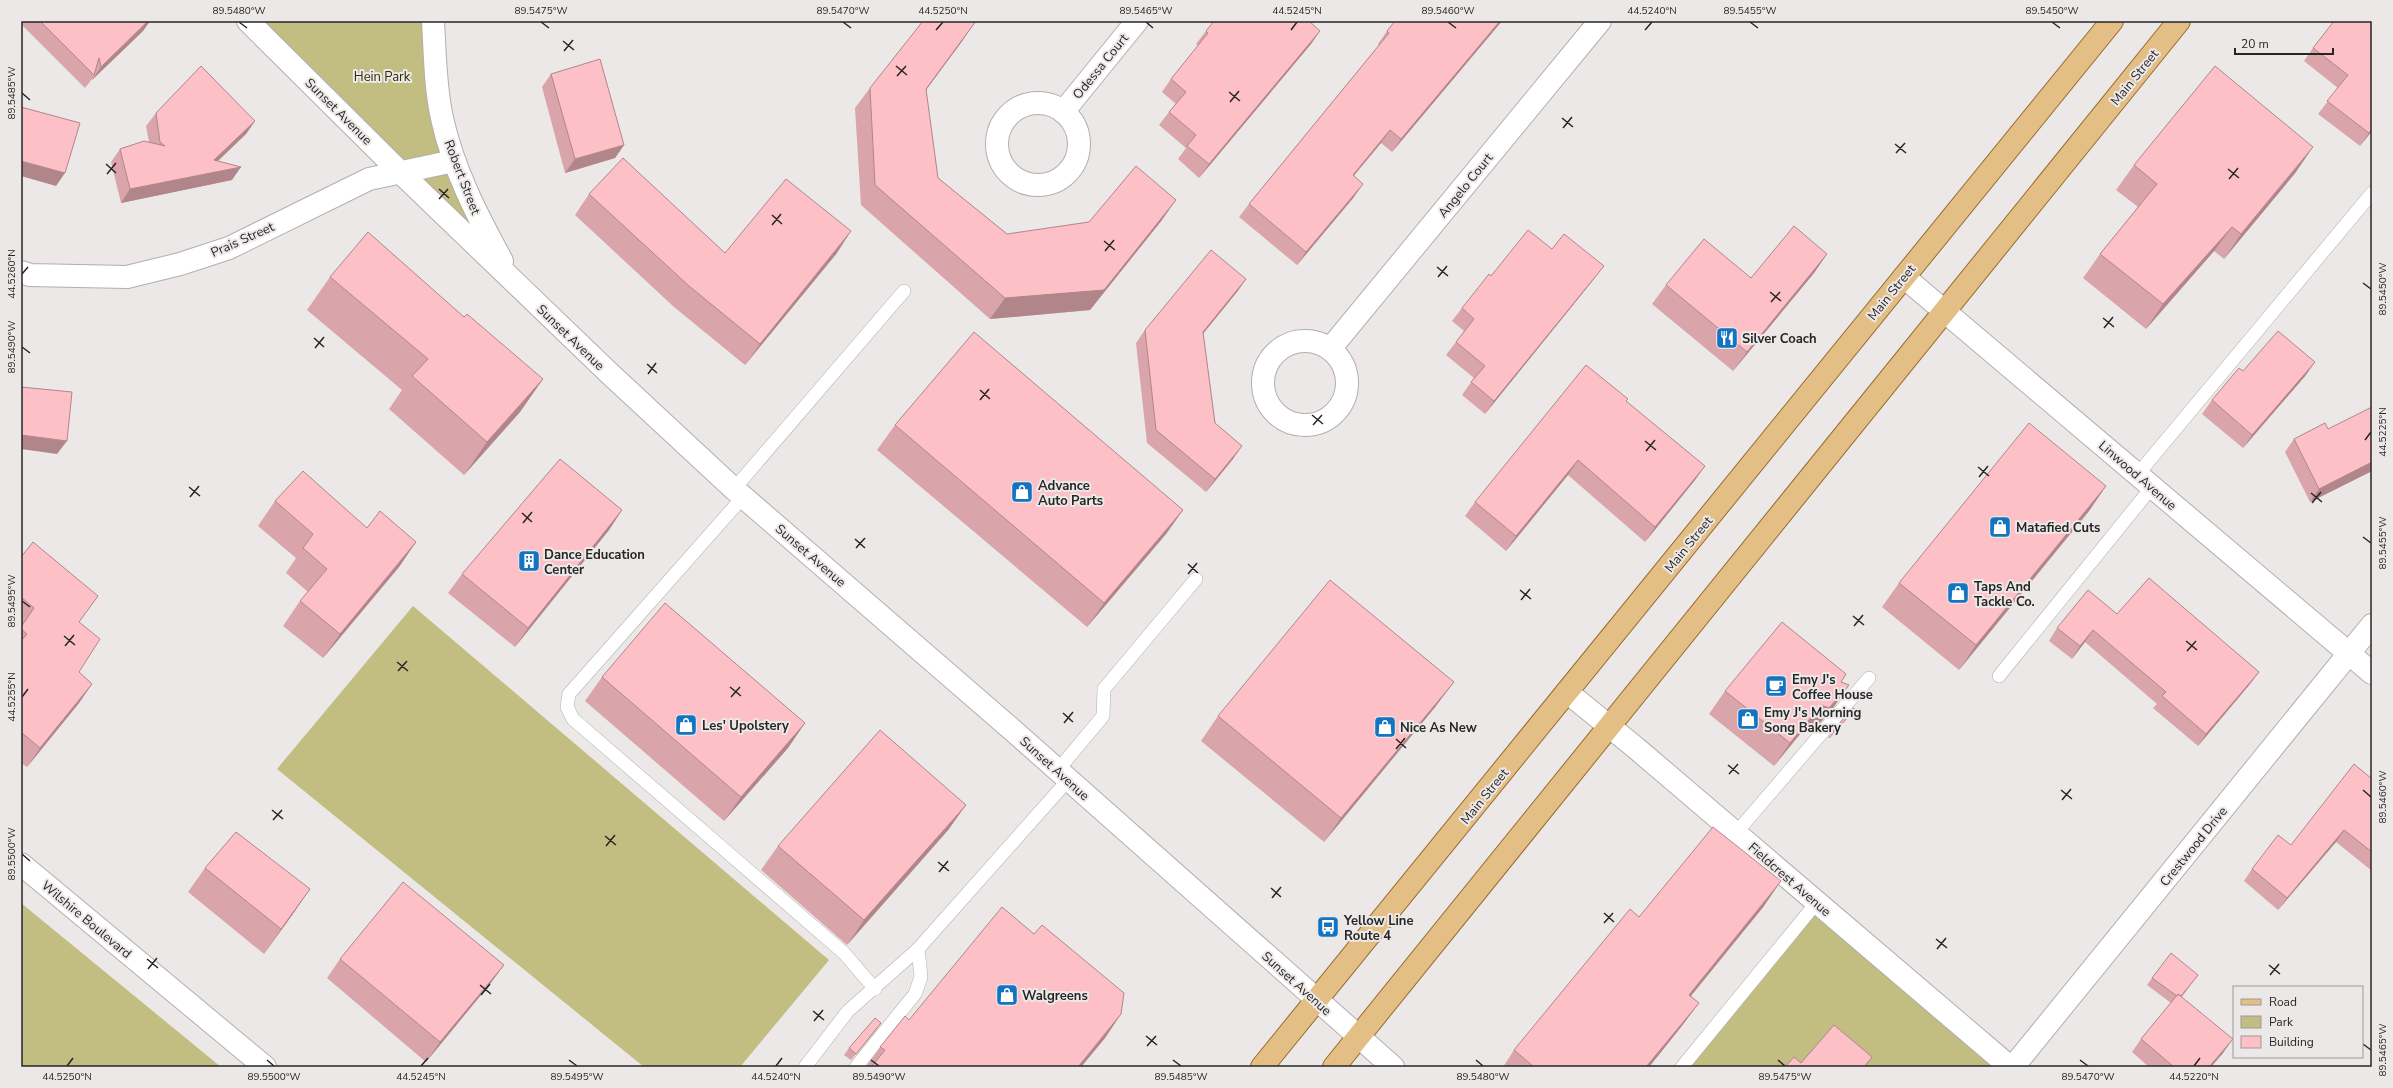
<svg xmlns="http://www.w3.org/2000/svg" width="2393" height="1088" font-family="'Nunito Sans',sans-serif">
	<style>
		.green { fill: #c2bd80 }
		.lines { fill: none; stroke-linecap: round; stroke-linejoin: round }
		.service-casing { stroke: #b2afae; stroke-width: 14 }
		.minor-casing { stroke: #b2afae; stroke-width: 24 }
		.tertiary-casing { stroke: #b2afae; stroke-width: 24 }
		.primary-casing { stroke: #956c2e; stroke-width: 24 }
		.service { stroke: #fff; stroke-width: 13 }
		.minor { stroke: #fff; stroke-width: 22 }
		.tertiary { stroke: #fff; stroke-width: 22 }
		.primary { stroke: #e3be85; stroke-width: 22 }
		.wall { fill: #d9a5aa }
		.shaded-wall { fill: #b0868b }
		.building { fill: #fcc0c6; stroke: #b0868b }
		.ticks { fill: none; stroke: #272626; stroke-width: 1.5 }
		.labels { text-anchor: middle; stroke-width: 4; stroke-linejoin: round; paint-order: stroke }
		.street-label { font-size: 13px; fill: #272626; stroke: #ece8e7 }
		.park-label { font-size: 13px; fill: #302c03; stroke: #ece8e7 }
		.poi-label { font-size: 13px; font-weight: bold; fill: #272626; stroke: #ece8e7; text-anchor: start }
		.neatline { fill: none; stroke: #272626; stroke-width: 1.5 }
		.ticks-label { font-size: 10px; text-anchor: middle; fill: #272626 }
	</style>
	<rect width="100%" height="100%" fill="#ece8e7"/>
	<path class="green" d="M 248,21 L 433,21 L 442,117 L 511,278 Z
		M 413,606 L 829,960 L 740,1067 L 644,1067 L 277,769 Z
		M 1817,902 L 2010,1067 L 1682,1067 Z
		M 21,903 L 221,1067 L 21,1067 Z"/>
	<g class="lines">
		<g class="service-casing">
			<path id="service" d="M 2138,474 L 2372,193
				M 734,489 L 904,291
				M 743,497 L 569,694 L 567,707 L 573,719 L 844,953 L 875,989
				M 1999,676 L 2152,487
				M 1058,770 L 1103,716 L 1104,689 L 1196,579
				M 1736,833 L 1869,678
				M 805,1067 L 848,1011 L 918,949 L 1069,779
				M 856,1067 L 915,994 L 921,977 L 918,949
				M 1682,1067 L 1817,902"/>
		</g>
		<g class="minor-casing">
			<path id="minor" d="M 248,21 L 401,173 L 608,372 L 734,489 L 1017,734 L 1393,1067
				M 433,21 C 435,53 435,87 442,118 C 453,169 477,215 502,261
				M997 144a41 41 0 1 1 82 0a41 41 0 1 1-82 0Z
				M 1063,112 L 1137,21
				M 21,272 L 30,275 L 127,277 L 180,264 L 229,248 L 369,179 L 454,161
				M 1904,277 L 2372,673
				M1263 383a42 42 0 1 1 84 0a42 42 0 1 1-84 0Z
				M 1330,349 L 1600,21
				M 1567,692 L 1636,748 L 2010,1067
				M 2013,1067 L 2372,625"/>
		</g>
		<g class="tertiary-casing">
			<path id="tertiary" d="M 21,864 L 265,1067"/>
		</g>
		<g class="primary-casing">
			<path id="primary" d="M 1262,1067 L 2112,21
				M 1334,1067 L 2179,21"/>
		</g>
		<use href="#service" class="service"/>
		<use href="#minor" class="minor"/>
		<use href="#tertiary" class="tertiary"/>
		<use href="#primary" class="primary"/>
	</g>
	<path class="wall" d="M 21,21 L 150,21 L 143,31 L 92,80 L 92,79 L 85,88 L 21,24 Z
		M 1502,21 L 1392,152 L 1381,143 L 1354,176 L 1354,197 L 1297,265 L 1239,217 L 1249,204 L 1379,45 L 1378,44 L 1387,31 Z
		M 1290,22 L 1320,31 L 1311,44 L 1199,178 L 1178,159 L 1186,148 L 1159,125 L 1169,112 L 1176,104 L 1162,92 L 1171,79 L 1198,46 L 1196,44 L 1206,31 Z
		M 963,40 L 926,90 L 938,178 L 1007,234 L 1162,220 L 1090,310 L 990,319 L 861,205 L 855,108 L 870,88 Z
		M 2371,44 L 2372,131 L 2360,146 L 2318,114 L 2338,88 L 2304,61 L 2313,48 Z
		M 551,74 L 624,145 L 615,158 L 565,173 L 542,87 Z
		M 156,113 L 255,121 L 246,134 L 218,161 L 232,180 L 121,203 L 111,162 L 120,149 L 149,142 L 146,126 Z
		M 2134,165 L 2296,172 L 2224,259 L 2214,251 L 2146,329 L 2083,278 L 2100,254 L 2138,207 L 2116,190 Z
		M 589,194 L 725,253 L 837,253 L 745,365 L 674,307 L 575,215 Z
		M 1552,249 L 1594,279 L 1485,414 L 1462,395 L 1474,378 L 1446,355 L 1456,342 L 1464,331 L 1452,321 L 1462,308 L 1491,276 Z
		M 1827,254 L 1814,273 L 1733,371 L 1652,304 L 1666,285 L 1751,278 Z
		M 330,277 L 464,317 L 543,379 L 520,412 L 464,475 L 389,409 L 402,390 L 307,310 Z
		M 1246,279 L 1237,292 L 1203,333 L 1215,423 L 1233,459 L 1206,492 L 1147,443 L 1136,343 L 1145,330 Z
		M 2306,375 L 2243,448 L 2202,414 L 2212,400 Z
		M 1626,402 L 1705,466 L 1695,480 L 1645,542 L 1568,475 L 1506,551 L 1465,516 L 1475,502 Z
		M 895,425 L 1183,510 L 1166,534 L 1087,627 L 877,450 Z
		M 2328,429 L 2372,471 L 2310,502 L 2285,452 L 2294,439 Z
		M 2106,486 L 2089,511 L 1959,670 L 1882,607 L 1899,583 Z
		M 275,501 L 416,542 L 399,567 L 323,658 L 283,626 L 300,601 L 308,592 L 286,573 L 296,558 L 258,526 Z
		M 622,510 L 609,530 L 515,647 L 448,593 L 462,574 Z
		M 21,557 L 79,623 L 79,672 L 92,684 L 79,703 L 27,767 L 21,763 Z
		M 2117,614 L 2259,672 L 2250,684 L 2198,746 L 2153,708 L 2157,704 L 2085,642 L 2072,659 L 2049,641 L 2057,628 Z
		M 602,677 L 805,723 L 788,748 L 724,821 L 585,701 Z
		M 1841,682 L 1849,685 L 1833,708 L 1813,731 L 1805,728 L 1774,766 L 1709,714 L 1725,691 Z
		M 1436,706 L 1324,842 L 1201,741 L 1218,716 Z
		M 1850,715 L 1830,738 L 1828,738 L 1833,731 Z
		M 2372,779 L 2372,871 L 2336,842 L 2278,910 L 2244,881 L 2252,869 L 2291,845 Z
		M 949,829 L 847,945 L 761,870 L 778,846 Z
		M 205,868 L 310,889 L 264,954 L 188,892 Z
		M 1764,906 L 1691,996 L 1699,1003 L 1681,1027 L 1649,1067 L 1503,1067 L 1514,1050 L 1639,917 Z
		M 340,959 L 504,965 L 490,984 L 426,1062 L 327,978 Z
		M 2198,975 L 2182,997 L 2223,1053 L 2211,1067 L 2149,1067 L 2132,1052 L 2141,1039 L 2171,1003 L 2147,985 L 2152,978 Z
		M 1121,1014 L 1105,1038 L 1081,1067 L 866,1067 L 880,1047 L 909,1020 Z
		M 876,1030 L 851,1060 L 844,1055 L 849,1048 Z"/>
	<path class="shaded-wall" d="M 148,21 L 150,21 L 143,31 L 92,80 L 101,67 Z
		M 976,21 L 963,40 L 912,109 L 926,89 Z
		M 1500,21 L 1502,21 L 1392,152 L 1401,139 Z
		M 1320,31 L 1311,44 L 1199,178 L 1209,164 Z
		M 255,121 L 246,134 L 205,173 L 214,160 Z
		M 2372,129 L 2372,131 L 2360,146 L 2369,133 Z
		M 1390,130 L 1381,143 L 1343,188 L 1353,175 Z
		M 624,145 L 615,158 L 565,173 L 575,159 Z
		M 2313,147 L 2296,172 L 2224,259 L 2241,234 Z
		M 21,161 L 65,173 L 56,186 L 21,176 Z
		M 241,167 L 232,180 L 121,203 L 130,189 Z
		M 1363,184 L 1354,197 L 1297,265 L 1306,252 Z
		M 1176,200 L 1162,220 L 1090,310 L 990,319 L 1005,298 Z
		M 2232,227 L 2214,251 L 2146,329 L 2163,304 Z
		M 851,231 L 837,253 L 745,365 L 760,344 Z
		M 1827,254 L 1814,273 L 1733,371 L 1747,352 Z
		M 1604,266 L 1594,279 L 1485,414 L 1494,401 Z
		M 1246,279 L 1237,292 L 1194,345 L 1203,332 Z
		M 2315,362 L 2306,375 L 2243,448 L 2252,435 Z
		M 543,379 L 520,412 L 464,475 L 487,442 Z
		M 21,435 L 67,441 L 57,454 L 21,449 Z
		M 1242,446 L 1233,459 L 1206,492 L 1215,479 Z
		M 1578,460 L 1568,475 L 1506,551 L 1516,536 Z
		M 2372,462 L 2372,471 L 2310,502 L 2319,489 Z
		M 1705,466 L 1695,480 L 1645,542 L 1655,527 Z
		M 2106,486 L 2089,511 L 1959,670 L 1976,645 Z
		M 622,510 L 609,530 L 515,647 L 528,628 Z
		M 1183,510 L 1166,534 L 1087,627 L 1104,603 Z
		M 416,542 L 399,567 L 323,658 L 340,634 Z
		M 2093,630 L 2085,642 L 2072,659 L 2080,646 Z
		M 2259,672 L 2250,684 L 2198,746 L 2206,734 Z
		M 1454,682 L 1436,706 L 1324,842 L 1341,818 Z
		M 92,684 L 79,703 L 27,767 L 40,748 Z
		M 1849,685 L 1833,708 L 1813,731 L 1805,728 L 1774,766 L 1790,743 L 1821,705 Z
		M 805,723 L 788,748 L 724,821 L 741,797 Z
		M 966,805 L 949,829 L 847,945 L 864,920 Z
		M 2344,830 L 2336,842 L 2278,910 L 2287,898 Z
		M 1781,881 L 1764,906 L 1672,1019 L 1689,995 Z
		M 310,889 L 293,914 L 264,954 L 281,929 Z
		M 504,965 L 490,984 L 426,1062 L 440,1042 Z
		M 1699,1003 L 1681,1027 L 1649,1067 L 1646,1067 Z
		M 1121,1014 L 1105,1038 L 1081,1067 L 1078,1067 Z
		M 881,1023 L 876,1030 L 851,1060 L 856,1054 Z
		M 2233,1039 L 2223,1053 L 2211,1067 L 2209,1067 Z"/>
	<path class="building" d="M 40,21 L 148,21 L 101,67 L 99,58 L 94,75 Z
		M 923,21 L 976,21 L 926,89 L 938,178 L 1007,234 L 1089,222 L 1136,166 L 1176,200 L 1104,290 L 1005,298 L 875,185 L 870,88 Z
		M 1214,21 L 1289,21 L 1290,22 L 1291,21 L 1309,21 L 1320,31 L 1209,164 L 1187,146 L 1196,135 L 1169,112 L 1186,92 L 1171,79 L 1208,33 L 1206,31 Z
		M 1395,21 L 1500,21 L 1401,139 L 1390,130 L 1353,175 L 1363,184 L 1306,252 L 1249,204 L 1389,33 L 1387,31 Z
		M 2334,21 L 2372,21 L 2372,42 L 2371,44 L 2372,45 L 2372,129 L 2369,133 L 2327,101 L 2348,75 L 2313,48 Z
		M 600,59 L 624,145 L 575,159 L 551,74 Z
		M 201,66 L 255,121 L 214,160 L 241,167 L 130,189 L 120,149 L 144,141 L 165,146 L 160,142 L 156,113 Z
		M 2215,66 L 2313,147 L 2241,234 L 2232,227 L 2163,304 L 2100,254 L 2157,184 L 2134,165 Z
		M 21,107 L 80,123 L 65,173 L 21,161 Z
		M 623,158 L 725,253 L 786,179 L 851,231 L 760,344 L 689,286 L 589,194 Z
		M 1794,226 L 1827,254 L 1747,352 L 1666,285 L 1704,239 L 1751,278 Z
		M 1528,230 L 1552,249 L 1564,234 L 1604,266 L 1494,401 L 1471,382 L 1485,366 L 1456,342 L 1474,319 L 1462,308 L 1489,274 L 1491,276 Z
		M 368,232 L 464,317 L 467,314 L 543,379 L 487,442 L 412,376 L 428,359 L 330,277 Z
		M 1211,250 L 1246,279 L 1203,332 L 1215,423 L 1242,446 L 1215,479 L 1156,430 L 1145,330 Z
		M 2278,331 L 2315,362 L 2252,435 L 2212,400 L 2239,368 L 2243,371 Z
		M 974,332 L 1183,510 L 1104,603 L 895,425 Z
		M 1586,365 L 1628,399 L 1626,401 L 1705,466 L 1655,527 L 1578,460 L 1516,536 L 1475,502 Z
		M 21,387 L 72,392 L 67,441 L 21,435 Z
		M 2372,407 L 2372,462 L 2319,489 L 2294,439 L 2325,423 L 2328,429 Z
		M 2029,423 L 2106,486 L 1976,645 L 1899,583 Z
		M 560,459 L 622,510 L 528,628 L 462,574 Z
		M 303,471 L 367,528 L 380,511 L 416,542 L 340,634 L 300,601 L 327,569 L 303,548 L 313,534 L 275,501 Z
		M 33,542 L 98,596 L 79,622 L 100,639 L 79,672 L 92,684 L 40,748 L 21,732 L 21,641 L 27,634 L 21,629 L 21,627 L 34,608 L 21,597 L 21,557 Z
		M 2149,578 L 2259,672 L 2206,734 L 2162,696 L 2166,692 L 2093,630 L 2080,646 L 2057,628 L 2088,590 L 2117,614 Z
		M 1330,580 L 1454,682 L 1341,818 L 1218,716 Z
		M 665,603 L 805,723 L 741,797 L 602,677 Z
		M 1782,622 L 1846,674 L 1841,682 L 1849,685 L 1829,708 L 1821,705 L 1790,743 L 1725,691 Z
		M 1853,708 L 1855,709 L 1835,732 L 1833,731 Z
		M 880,730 L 966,805 L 864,920 L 778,846 Z
		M 2354,764 L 2372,779 L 2372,852 L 2344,830 L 2287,898 L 2252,869 L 2278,835 L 2291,845 Z
		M 1713,827 L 1781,881 L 1689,995 L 1699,1003 L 1646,1067 L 1534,1067 L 1514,1050 L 1630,909 L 1639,917 Z
		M 236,832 L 310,889 L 281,929 L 205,868 Z
		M 403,882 L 504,965 L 440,1042 L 340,959 Z
		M 1002,907 L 1034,934 L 1042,925 L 1124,993 L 1121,1014 L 1078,1067 L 873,1067 L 872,1066 L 885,1050 L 880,1047 L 905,1016 L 909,1020 Z
		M 2171,953 L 2198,975 L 2181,996 L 2178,994 L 2177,996 L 2152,978 Z
		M 2178,994 L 2233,1039 L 2209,1067 L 2174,1067 L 2141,1039 Z
		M 875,1018 L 881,1023 L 856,1054 L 849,1048 Z
		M 1834,1025 L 1872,1057 L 1864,1067 L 1785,1067 L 1794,1057 L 1801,1063 Z"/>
	<path class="ticks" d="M 239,22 L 247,28M 541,22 L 549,28M 843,22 L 851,28M 1146,22 L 1153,28M 1448,22 L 1456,28M 1750,22 L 1758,28M 2052,22 L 2060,28M 936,30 L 943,22M 1291,30 L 1297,22M 1645,30 L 1652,22M 563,41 L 574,50M 564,51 L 573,40M 896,66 L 907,75M 897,76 L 906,66M 1229,92 L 1240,101M 22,93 L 30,100M 1230,102 L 1239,91M 1562,118 L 1573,127M 1563,128 L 1572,117M 1895,144 L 1906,153M 1896,153 L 1905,143M 106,164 L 116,173M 2228,169 L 2239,178M 107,174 L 116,163M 2229,179 L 2238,168M 439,189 L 449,198M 439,199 L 448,189M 772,215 L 782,224M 772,225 L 781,214M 1104,241 L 1115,250M 1105,251 L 1114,240M 1437,267 L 1448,276M 22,274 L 28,267M 1438,277 L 1447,266M 2363,283 L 2371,289M 1770,292 L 1781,301M 1771,302 L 1780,292M 2103,318 L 2114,327M 2104,328 L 2113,317M 314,338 L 324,347M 22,347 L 30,353M 315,348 L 324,337M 647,364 L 657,373M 648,374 L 656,363M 980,390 L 990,399M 980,400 L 989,389M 1312,415 L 1323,424M 1313,425 L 1322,415M 2365,440 L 2371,432M 1645,441 L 1656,450M 1646,451 L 1655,440M 1978,467 L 1989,476M 1979,477 L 1988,466M 189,487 L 200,496M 2311,493 L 2322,502M 190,497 L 199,486M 2312,503 L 2321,492M 522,513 L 532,522M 523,523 L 532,512M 2363,537 L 2371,543M 855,539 L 865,548M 856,548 L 865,538M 1188,564 L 1198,573M 1188,574 L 1197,563M 1520,590 L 1531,599M 1521,600 L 1530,589M 22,601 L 30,607M 1853,616 L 1864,625M 1854,626 L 1863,615M 64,636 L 75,645M 2186,641 L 2197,650M 65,646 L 74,635M 2187,651 L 2196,641M 397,662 L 408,671M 398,671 L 407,661M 730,687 L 741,696M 22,697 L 28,689M 731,697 L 740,687M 1063,713 L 1073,722M 1064,723 L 1073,712M 1396,739 L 1406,748M 1396,749 L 1405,738M 1728,765 L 1739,774M 1729,774 L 1738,764M 2061,790 L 2072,799M 2363,790 L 2371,797M 2062,800 L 2071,789M 272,810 L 283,819M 273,820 L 282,810M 605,836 L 616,845M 606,846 L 615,835M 22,854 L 30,861M 938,862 L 949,871M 939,872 L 948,861M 1271,888 L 1281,897M 1272,898 L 1281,887M 1604,913 L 1614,922M 1604,923 L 1613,913M 1936,939 L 1947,948M 1937,949 L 1946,938M 147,959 L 158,968M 2269,965 L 2280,974M 148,969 L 157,958M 2270,975 L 2279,964M 480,985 L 491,994M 481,995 L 490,984M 813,1011 L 824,1020M 814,1021 L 823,1010M 1146,1036 L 1157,1045M 2363,1044 L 2371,1050M 1147,1046 L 1156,1036M 267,1060 L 274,1066M 569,1060 L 577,1066M 871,1060 L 879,1066M 1173,1060 L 1181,1066M 1476,1060 L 1483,1066M 1778,1060 L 1785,1066M 2080,1060 L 2088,1066M 67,1066 L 73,1058M 421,1066 L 428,1058M 776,1066 L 782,1058M 2194,1066 L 2200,1058"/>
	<defs>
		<g id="restaurant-square" transform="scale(1.15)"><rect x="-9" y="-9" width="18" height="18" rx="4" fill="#1574c1" stroke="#ece8e7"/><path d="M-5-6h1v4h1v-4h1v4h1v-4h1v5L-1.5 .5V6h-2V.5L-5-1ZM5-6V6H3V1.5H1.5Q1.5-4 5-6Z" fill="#fff"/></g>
		<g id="shop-square" transform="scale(1.15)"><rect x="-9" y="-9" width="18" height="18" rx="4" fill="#1574c1" stroke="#ece8e7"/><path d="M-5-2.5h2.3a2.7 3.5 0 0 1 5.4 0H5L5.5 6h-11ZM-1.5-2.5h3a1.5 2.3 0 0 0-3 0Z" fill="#fff"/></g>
		<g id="building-square" transform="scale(1.15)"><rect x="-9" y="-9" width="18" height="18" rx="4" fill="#1574c1" stroke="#ece8e7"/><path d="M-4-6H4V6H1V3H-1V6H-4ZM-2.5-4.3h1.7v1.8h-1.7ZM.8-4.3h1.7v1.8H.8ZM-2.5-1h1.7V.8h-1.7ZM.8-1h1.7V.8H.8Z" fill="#fff"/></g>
		<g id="cafe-square" transform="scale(1.15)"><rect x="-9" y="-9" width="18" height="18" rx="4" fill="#1574c1" stroke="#ece8e7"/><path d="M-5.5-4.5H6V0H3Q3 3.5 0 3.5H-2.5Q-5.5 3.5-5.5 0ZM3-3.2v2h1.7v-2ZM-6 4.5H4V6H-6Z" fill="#fff"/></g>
		<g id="bus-square" transform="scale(1.15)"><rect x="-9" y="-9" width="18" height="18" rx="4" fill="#1574c1" stroke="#ece8e7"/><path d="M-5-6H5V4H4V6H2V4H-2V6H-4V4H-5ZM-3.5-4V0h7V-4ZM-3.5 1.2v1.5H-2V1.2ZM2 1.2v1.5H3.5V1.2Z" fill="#fff"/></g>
	</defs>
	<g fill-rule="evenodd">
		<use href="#restaurant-square" x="1727" y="338"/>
		<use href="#shop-square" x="1022" y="492"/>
		<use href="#shop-square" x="2000" y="527"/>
		<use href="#building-square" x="529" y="561"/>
		<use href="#shop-square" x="1958" y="593"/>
		<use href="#cafe-square" x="1776" y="686"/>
		<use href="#shop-square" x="1748" y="719"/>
		<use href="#shop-square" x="686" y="725"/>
		<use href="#shop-square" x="1385" y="727"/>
		<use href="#bus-square" x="1328" y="927"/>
		<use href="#shop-square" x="1007" y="995"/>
	</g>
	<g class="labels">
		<g class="street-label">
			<text transform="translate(1100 66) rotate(-51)" y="5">Odessa Court</text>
			<text transform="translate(2134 77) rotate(-51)" y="5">Main Street</text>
			<text transform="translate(339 111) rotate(45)" y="5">Sunset Avenue</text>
			<text transform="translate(463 177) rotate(69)" y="5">Robert Street</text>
			<text transform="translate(1465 185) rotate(-51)" y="5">Angelo Court</text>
			<text transform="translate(242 239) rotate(-24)" y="5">Prais Street</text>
			<text transform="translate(1891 292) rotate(-51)" y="5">Main Street</text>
			<text transform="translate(571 337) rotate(44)" y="5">Sunset Avenue</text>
			<text transform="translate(2138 475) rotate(41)" y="5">Linwood Avenue</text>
			<text transform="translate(1688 544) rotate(-51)" y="5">Main Street</text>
			<text transform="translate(811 555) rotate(41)" y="5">Sunset Avenue</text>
			<text transform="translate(1055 768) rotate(42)" y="5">Sunset Avenue</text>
			<text transform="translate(1484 796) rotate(-51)" y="5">Main Street</text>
			<text transform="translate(2193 846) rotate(-51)" y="5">Crestwood Drive</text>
			<text transform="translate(1790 879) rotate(41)" y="5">Fieldcrest Avenue</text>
			<text transform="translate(87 919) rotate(40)" y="5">Wilshire Boulevard</text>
			<text transform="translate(1297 983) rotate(42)" y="5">Sunset Avenue</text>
		</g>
		<g class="park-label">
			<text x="382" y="81">Hein Park</text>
		</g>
		<g class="poi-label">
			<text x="1742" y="343">Silver Coach</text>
			<text x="1038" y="490">Advance<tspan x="1038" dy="15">Auto Parts</tspan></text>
			<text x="2016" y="532">Matafied Cuts</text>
			<text x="544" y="559">Dance Education<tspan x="544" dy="15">Center</tspan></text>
			<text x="1974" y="591">Taps And<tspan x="1974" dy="15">Tackle Co.</tspan></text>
			<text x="1792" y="684">Emy J's<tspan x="1792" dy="15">Coffee House</tspan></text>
			<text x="1764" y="717">Emy J's Morning<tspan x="1764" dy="15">Song Bakery</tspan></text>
			<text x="702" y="730">Les' Upolstery</text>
			<text x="1400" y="732">Nice As New</text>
			<text x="1344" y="925">Yellow Line<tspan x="1344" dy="15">Route 4</tspan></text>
			<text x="1022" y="1000">Walgreens</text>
		</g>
	</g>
	<rect width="2393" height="1088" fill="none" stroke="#ece8e7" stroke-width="44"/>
	<rect x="2233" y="986" width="130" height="72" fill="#ece8e7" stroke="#9d9a9a"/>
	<rect x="2241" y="999" width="20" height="6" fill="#e3be85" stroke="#9d9a9a"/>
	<text x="2269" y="1006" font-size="12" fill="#272626">Road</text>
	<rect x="2241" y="1016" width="20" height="12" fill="#c2bd80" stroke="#9d9a9a"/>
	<text x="2269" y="1026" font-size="12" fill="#272626">Park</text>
	<rect x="2241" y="1036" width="20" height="12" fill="#fcc0c6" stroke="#9d9a9a"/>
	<text x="2269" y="1046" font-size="12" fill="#272626">Building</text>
	<path d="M2235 48v6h98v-6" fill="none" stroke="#272626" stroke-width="2"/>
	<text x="2241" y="48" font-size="12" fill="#272626" stroke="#ece8e7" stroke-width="3" paint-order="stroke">20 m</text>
	<rect x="22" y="22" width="2349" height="1044" class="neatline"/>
	<g class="ticks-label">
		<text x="239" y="14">89.5480°W</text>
		<text x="541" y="14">89.5475°W</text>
		<text x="843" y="14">89.5470°W</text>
		<text x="943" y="14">44.5250°N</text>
		<text x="1146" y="14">89.5465°W</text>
		<text x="1297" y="14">44.5245°N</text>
		<text x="1448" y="14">89.5460°W</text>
		<text x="1652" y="14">44.5240°N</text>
		<text x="1750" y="14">89.5455°W</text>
		<text x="2052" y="14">89.5450°W</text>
		<text transform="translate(11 93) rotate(-90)" y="4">89.5485°W</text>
		<text transform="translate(11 274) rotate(-90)" y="4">44.5260°N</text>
		<text transform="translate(2382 289) rotate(-90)" y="4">89.5450°W</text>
		<text transform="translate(11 347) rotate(-90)" y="4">89.5490°W</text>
		<text transform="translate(2382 432) rotate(-90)" y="4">44.5225°N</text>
		<text transform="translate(2382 543) rotate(-90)" y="4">89.5455°W</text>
		<text transform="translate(11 601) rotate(-90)" y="4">89.5495°W</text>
		<text transform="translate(11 697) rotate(-90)" y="4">44.5255°N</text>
		<text transform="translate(2382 797) rotate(-90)" y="4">89.5460°W</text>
		<text transform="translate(11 854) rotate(-90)" y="4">89.5500°W</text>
		<text transform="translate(2382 1050) rotate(-90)" y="4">89.5465°W</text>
		<text x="67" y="1080">44.5250°N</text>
		<text x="274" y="1080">89.5500°W</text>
		<text x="421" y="1080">44.5245°N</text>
		<text x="577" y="1080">89.5495°W</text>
		<text x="776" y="1080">44.5240°N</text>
		<text x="879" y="1080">89.5490°W</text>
		<text x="1181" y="1080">89.5485°W</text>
		<text x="1483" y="1080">89.5480°W</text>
		<text x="1785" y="1080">89.5475°W</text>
		<text x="2088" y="1080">89.5470°W</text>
		<text x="2194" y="1080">44.5220°N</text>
	</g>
</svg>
